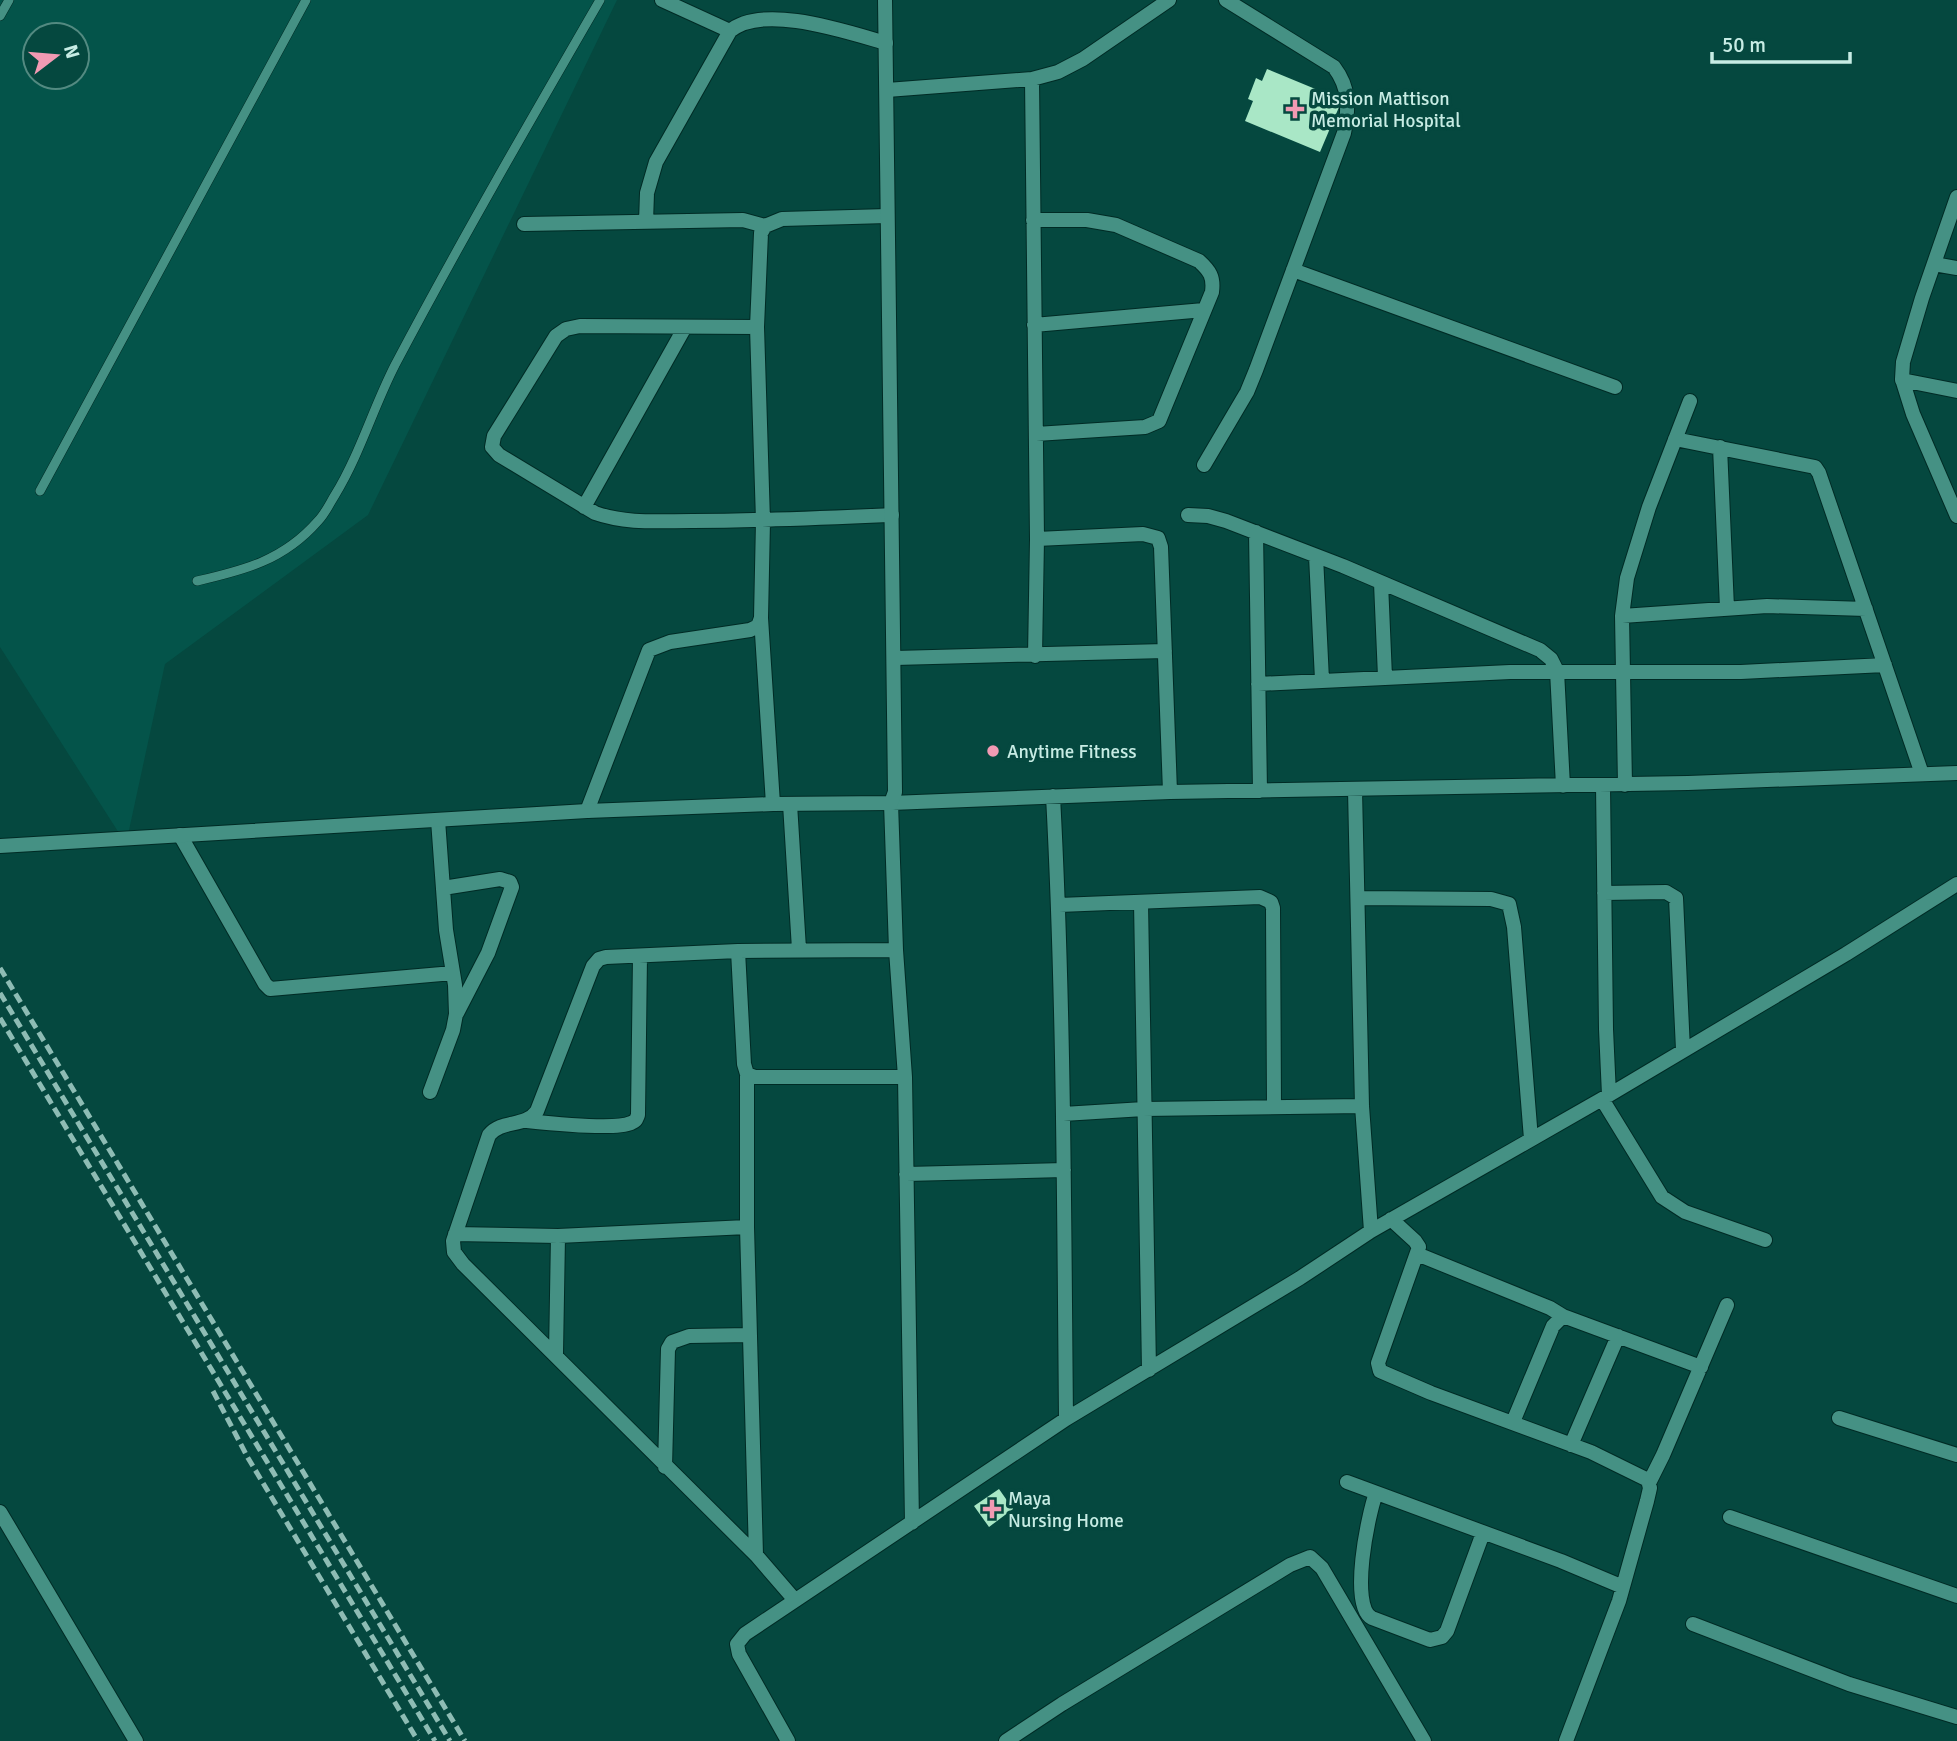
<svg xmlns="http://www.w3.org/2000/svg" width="1957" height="1741" font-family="Signika,sans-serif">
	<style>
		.built { fill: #04544a; fill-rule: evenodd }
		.building { fill: #a9e7c6 }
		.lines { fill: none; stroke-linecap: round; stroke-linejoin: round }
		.service-casing { stroke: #002b25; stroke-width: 10 }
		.minor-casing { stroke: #002b25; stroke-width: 16 }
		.tertiary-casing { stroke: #002b25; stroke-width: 16 }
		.service { stroke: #459184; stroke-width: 9 }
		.minor { stroke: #459184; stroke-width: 14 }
		.tertiary { stroke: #459184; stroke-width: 14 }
		.rail { stroke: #8ebcb4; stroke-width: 5; stroke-dasharray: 10 5; stroke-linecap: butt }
		.poi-dot { fill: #f19ab3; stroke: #05483f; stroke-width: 2.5 }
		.labels { text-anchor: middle; stroke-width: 7; stroke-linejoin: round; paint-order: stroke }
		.poi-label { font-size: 19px; fill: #c7ece4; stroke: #05483f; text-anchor: start }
	</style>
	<rect width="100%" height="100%" fill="#05483f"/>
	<path class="built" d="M 0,0 L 617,0 L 368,515 L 165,664 L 126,844 L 0,647 ZM 35,35 L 77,35 L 77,77 L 35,77 Z"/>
	<path class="building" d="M 1267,69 L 1342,100 L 1320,152 L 1245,121 L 1253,101 L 1248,99 L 1256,78 L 1262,81 Z
		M 999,1489 L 1013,1509 L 989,1527 L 974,1506 Z"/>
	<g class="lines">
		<g class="service-casing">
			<path id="service" d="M 0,16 L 9,0
				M 40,491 L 306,0
				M 197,581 C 245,570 284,560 318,521 C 325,514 330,503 335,495 C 360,454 373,408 395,365 C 460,242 530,121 600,0"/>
		</g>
		<g class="minor-casing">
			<path id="minor" d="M 662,0 L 730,31
				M 1032,79 L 1037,539 L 1035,656
				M 887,90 L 1032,79 L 1058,72 L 1083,59 L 1169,0
				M 1957,197 L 1922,298 L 1903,362 L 1902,379 L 1913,414 L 1957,516
				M 1033,220 L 1087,220 L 1116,225 L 1199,261 C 1210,271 1214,277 1212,292 L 1159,421 L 1145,427 L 1036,434
				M 646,222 L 647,193 L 656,162 L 730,31 C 763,3 847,32 886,43
				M 524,224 L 743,220 L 765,226
				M 1934,264 L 1957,268
				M 1293,270 L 1615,387
				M 1034,325 L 1204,310
				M 757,327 L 580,326 L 566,329 L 556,336 L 494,436 L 492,447 L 499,455 L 595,513 C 626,524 659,521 692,521 C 759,521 825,518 892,515
				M 1902,380 L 1957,391
				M 1675,439 L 1815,467 L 1819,473 L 1922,774
				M 1720,447 L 1727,608
				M 1204,465 L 1247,392 L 1256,370 L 1344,133 C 1349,108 1350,88 1334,67 L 1226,0
				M 584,507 L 685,327
				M 1188,515 L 1208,516 L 1226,521 L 1343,566 L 1540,650 L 1551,659 L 1557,671 L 1563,786
				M 1256,532 L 1260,791
				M 1037,539 L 1143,534 L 1158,538 L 1161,547 L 1170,792
				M 1316,556 L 1322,680
				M 1381,583 L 1385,677
				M 1622,616 L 1767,606 L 1866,609
				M 761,618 L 773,804
				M 895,658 L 1165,651
				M 1258,684 L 1510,672 L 1741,672 L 1885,665
				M 1603,785 L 1606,1029 L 1609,1095
				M 1625,785 L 1622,616 L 1627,578 L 1649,507 L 1690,401
				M 1355,790 L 1362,1106 L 1371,1231
				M 1053,796 C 1064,1003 1064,1211 1066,1419
				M 790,804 L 799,949
				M 587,811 L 649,650 L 670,642 L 750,630 L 758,626 L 761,618 L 763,521 L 757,327 L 761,233 L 765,226 L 782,219 L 887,216
				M 180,835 L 265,984 L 270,989 L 453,973
				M 443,888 L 500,879 L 510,882 L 512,887 L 488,953 L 457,1013
				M 1604,893 L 1666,892 L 1676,898 L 1683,1050
				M 1358,898 L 1491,899 L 1509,904 L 1514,927 L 1531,1139
				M 1141,902 L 1149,1370
				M 1059,905 L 1260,897 L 1271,902 L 1273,908 L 1274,1107
				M 738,951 L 896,950
				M 747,1074 L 747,1227 L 756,1555
				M 430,1092 L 453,1030 L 456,1014 L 455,985 L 446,930 L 438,820
				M 1602,1099 L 1662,1197 L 1685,1212 L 1765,1240
				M 1063,1114 L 1144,1109 L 1362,1106
				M 527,1121 C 546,1123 615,1130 631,1123 C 636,1121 636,1120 638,1115 L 640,956
				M 906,1174 L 1064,1170
				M 1391,1219 L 1415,1241 L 1419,1247 L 1378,1363 L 1380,1371 L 1431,1393 L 1591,1452 L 1648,1480 L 1650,1488 L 1647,1501 L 1619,1601 L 1566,1741
				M 455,1234 L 558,1236 L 747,1227
				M 1417,1254 L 1550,1308 L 1563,1316
				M 556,1354 L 558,1236
				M 1839,1418 L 1957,1455
				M 1513,1422 L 1553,1326 L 1563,1316 L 1701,1367
				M 1571,1445 L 1618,1336
				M 665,1467 L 668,1349 L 672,1342 L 689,1336 L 750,1335
				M 1347,1482 L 1561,1561 L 1623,1587
				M 1649,1483 L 1663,1455 L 1727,1305
				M 1376,1493 C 1368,1515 1349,1606 1372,1618 L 1430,1640 L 1442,1637 L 1447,1631 L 1483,1533
				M 1730,1517 L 1957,1596
				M 912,1523 L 905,1077 L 896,950 L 891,803 L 1170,792 L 1688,783 L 1957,773
				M 794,1599 L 756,1555 L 463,1264 L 454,1252 L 453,1241 L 489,1135 C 502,1119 525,1128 537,1111 L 593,966 L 599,959 L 606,957 L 738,951 L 744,1064 L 747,1074 L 755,1077 L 905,1077
				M 1693,1624 L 1849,1684 L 1957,1717
				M 788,1741 L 739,1654 L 737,1644 L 745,1634 L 1066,1419 L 1300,1278 L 1371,1231 L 1609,1095 L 1846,954 L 1957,884
				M 1006,1741 L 1062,1704 L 1290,1565 L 1310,1557 L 1322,1568 L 1424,1741"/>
		</g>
		<g class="tertiary-casing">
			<path id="tertiary" d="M 0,846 L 587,811 L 773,804 L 891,803 L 895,792 L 885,0
				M 0,1512 L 136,1741"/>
		</g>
		<use href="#service" class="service"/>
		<use href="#minor" class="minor"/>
		<use href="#tertiary" class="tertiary"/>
		<path class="rail" d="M 0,968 L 465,1741
			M 0,993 L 450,1741
			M 0,1018 L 435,1741
			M 213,1391 L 248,1458 L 418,1741"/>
	</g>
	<g class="poi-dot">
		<path d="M1291.5 98.5h7v7h7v7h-7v7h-7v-7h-7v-7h7z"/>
		<circle cx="993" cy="751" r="7"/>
		<path d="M988.5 1498.5h7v7h7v7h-7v7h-7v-7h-7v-7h7z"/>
	</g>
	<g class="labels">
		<g class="poi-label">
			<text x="1311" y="105">Mission Mattison<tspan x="1311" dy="22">Memorial Hospital</tspan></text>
			<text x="1007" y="758">Anytime Fitness</text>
			<text x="1008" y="1505">Maya<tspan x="1008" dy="22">Nursing Home</tspan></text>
		</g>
	</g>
	<g transform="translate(56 56) rotate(74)"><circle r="33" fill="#05483f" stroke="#538a81" stroke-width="2"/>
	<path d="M0-5L12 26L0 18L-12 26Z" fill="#f19ab3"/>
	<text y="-10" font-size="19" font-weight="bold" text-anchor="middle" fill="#c7ece4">N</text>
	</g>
	<path d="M1712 52v10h138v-10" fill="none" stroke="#c7ece4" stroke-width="3.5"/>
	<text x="1722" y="52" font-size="21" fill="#c7ece4" stroke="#05483f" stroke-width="5" paint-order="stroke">50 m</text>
</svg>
